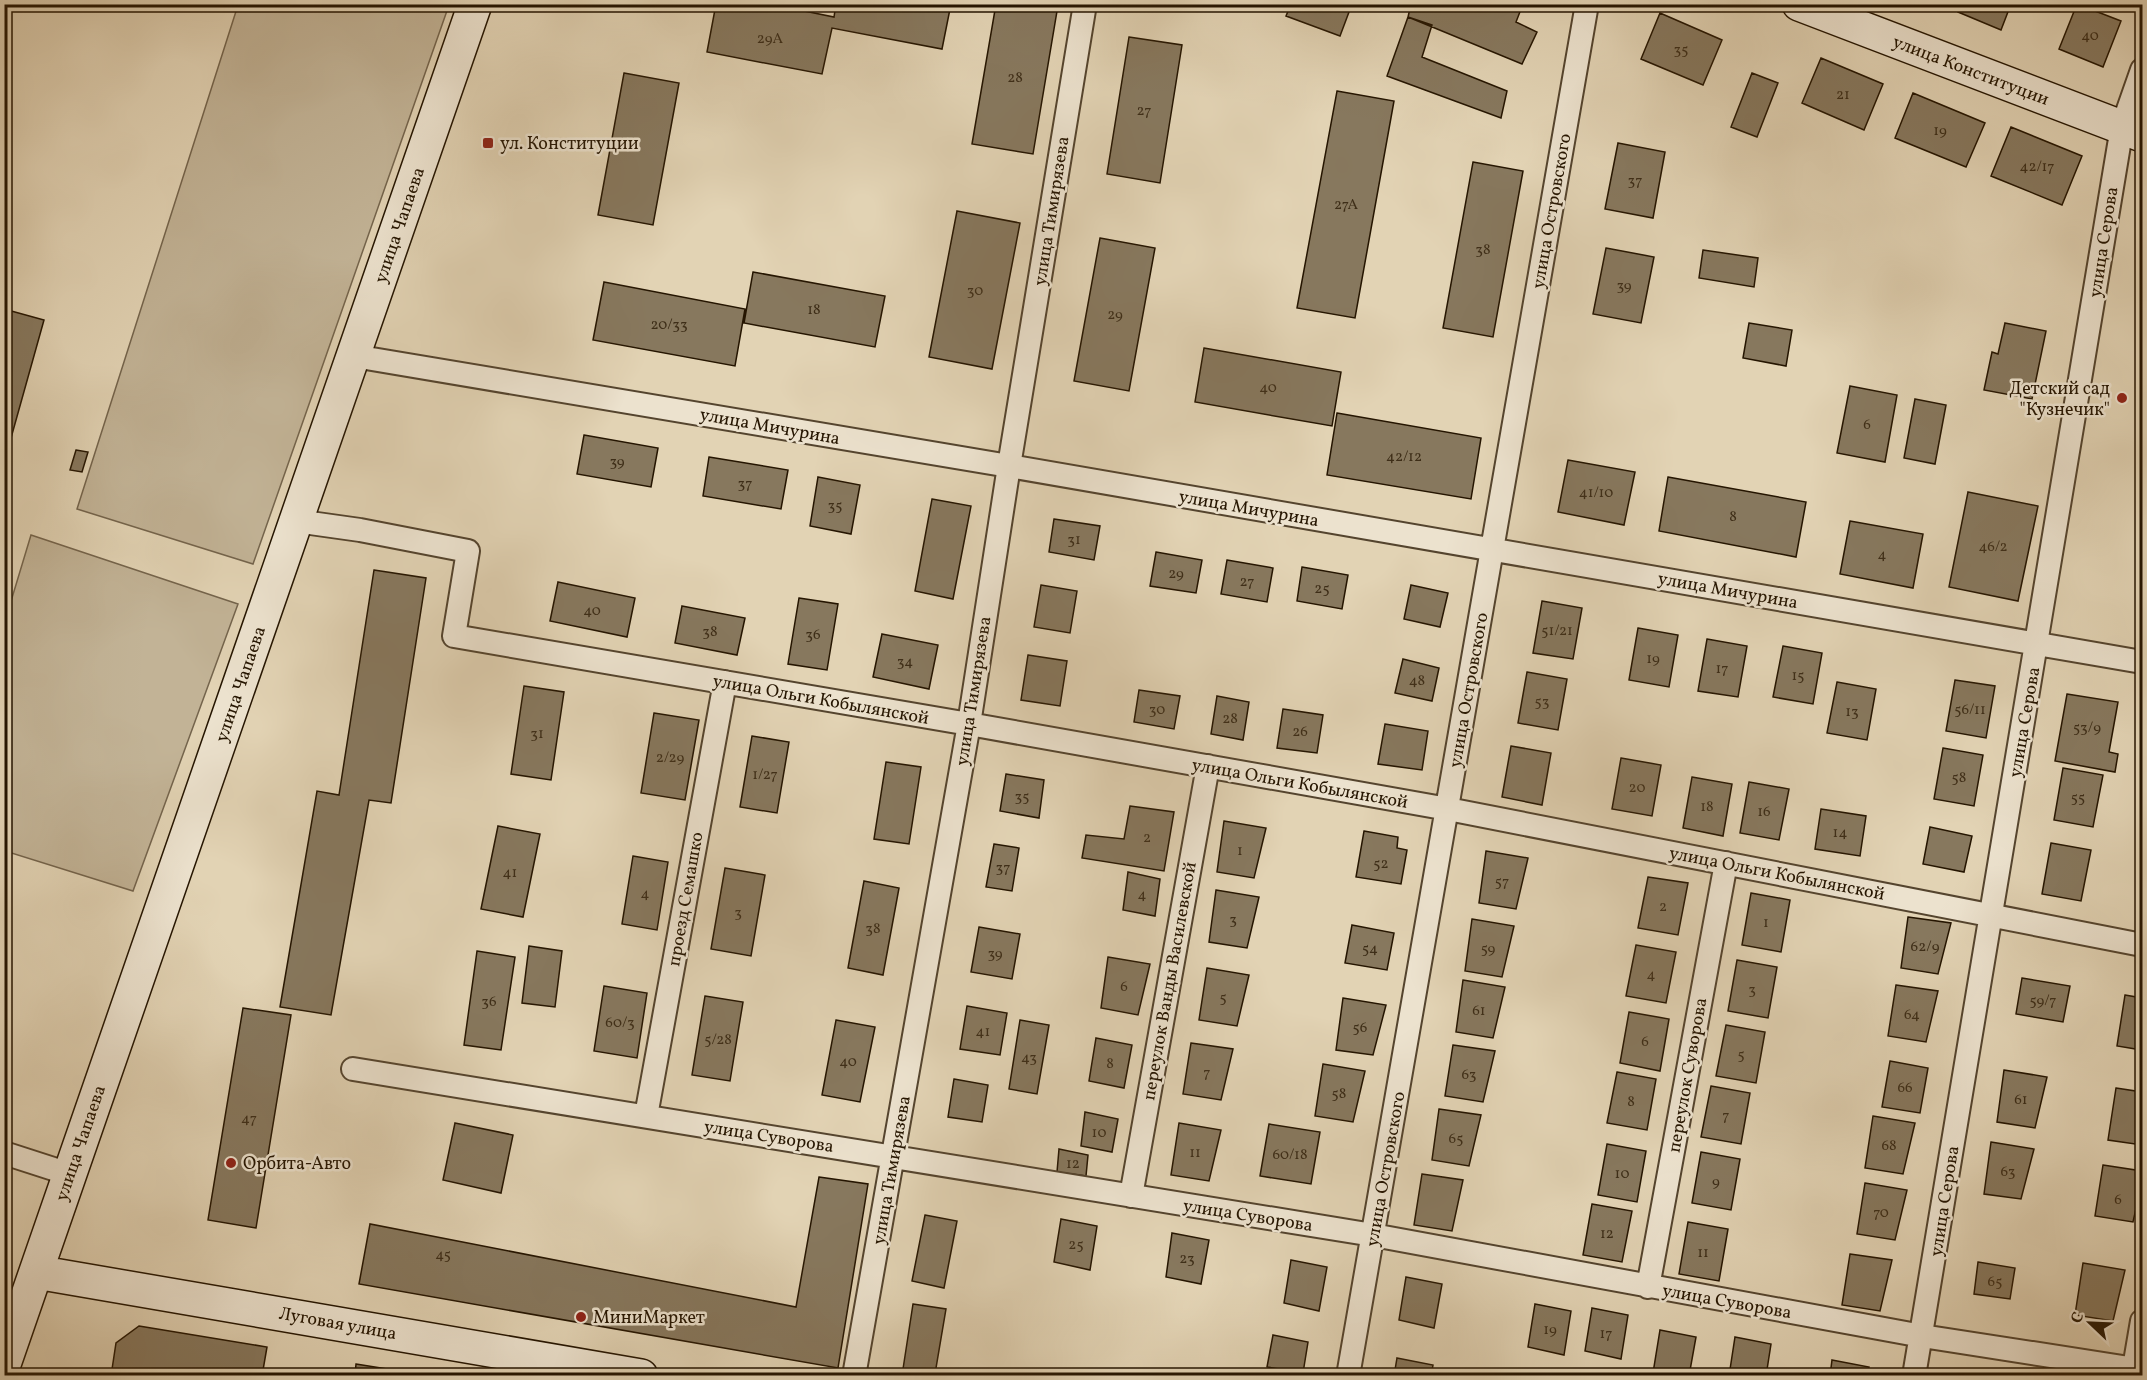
<svg xmlns="http://www.w3.org/2000/svg" width="2147" height="1380" font-family="Vollkorn,serif">
	<style>
		.green { fill: #c2b396; stroke: #74644c; stroke-width: 1.5 }
		.building { fill: #87785e; stroke: #251501; stroke-width: 1.5 }
		.lines { fill: none; stroke-linecap: round; stroke-linejoin: round }
		.street-casing { stroke: #54442e; stroke-width: 26 }
		.secondary-casing { stroke: #251501; stroke-width: 36 }
		.street { stroke: #ece2ce; stroke-width: 22 }
		.secondary { stroke: #ece2ce; stroke-width: 33 }
		.poi-dot { fill: #8f2418; stroke: #ece2ce; stroke-width: 2 }
		.labels { text-anchor: middle; stroke-width: 5; stroke-linejoin: round; paint-order: stroke }
		.number-label { font-size: 15px; fill: #3e2e18 }
		.street-label { font-size: 18px; fill: #251501; stroke: #ece2ce }
		.poi-label { font-size: 18px; fill: #251501; stroke: #ece2ce; text-anchor: start }
	</style>
	<rect width="100%" height="100%" fill="#e2d3b4"/>
	<filter id="stains"><feTurbulence type="fractalNoise" baseFrequency=".00333" numOctaves="4"/><feColorMatrix values="0 0 0 0 .2 0 0 0 0 .09 0 0 0 0 .02 0 0 0 .5 -.17"/></filter>
	<radialGradient id="worn" r=".72"><stop offset=".6" stop-color="#630" stop-opacity="0"/><stop offset="1" stop-color="#630" stop-opacity=".3"/></radialGradient>
	<path class="green" d="M 238,5 L 449,5 L 253,564 L 77,509 Z
		M 31,535 L 238,604 L 133,891 L 5,851 L 5,621 Z"/>
	<path class="building" d="M 716,4 L 770,4 L 834,17 L 836,4 L 951,4 L 942,49 L 832,28 L 822,74 L 707,52 Z
		M 996,4 L 1020,4 L 1057,11 L 1033,154 L 972,144 Z
		M 1291,4 L 1352,4 L 1340,36 L 1286,16 Z
		M 1411,4 L 1523,4 L 1516,22 L 1537,32 L 1522,64 L 1408,17 Z
		M 1961,4 L 2011,4 L 2001,30 L 1958,12 Z
		M 2077,4 L 2121,21 L 2103,67 L 2059,49 Z
		M 1660,13 L 1722,40 L 1703,85 L 1641,59 Z
		M 1408,17 L 1432,25 L 1422,57 L 1507,91 L 1501,118 L 1387,76 Z
		M 1129,37 L 1182,45 L 1160,183 L 1107,174 Z
		M 1821,58 L 1883,84 L 1864,130 L 1802,103 Z
		M 624,73 L 679,83 L 653,225 L 598,215 Z
		M 1752,73 L 1778,83 L 1757,137 L 1731,127 Z
		M 1337,91 L 1394,101 L 1355,318 L 1297,308 Z
		M 1913,93 L 1985,123 L 1966,167 L 1895,138 Z
		M 2011,127 L 2082,156 L 2062,205 L 1991,176 Z
		M 1618,143 L 1665,152 L 1653,218 L 1605,209 Z
		M 1473,162 L 1523,171 L 1493,337 L 1443,328 Z
		M 957,211 L 1020,223 L 992,369 L 929,357 Z
		M 1100,238 L 1155,248 L 1129,391 L 1074,381 Z
		M 1606,248 L 1654,257 L 1641,323 L 1593,314 Z
		M 1703,250 L 1758,258 L 1754,287 L 1699,278 Z
		M 753,272 L 885,296 L 875,347 L 744,323 Z
		M 604,282 L 745,309 L 735,366 L 593,340 Z
		M 4,309 L 44,320 L 4,463 Z
		M 1749,323 L 1792,330 L 1786,366 L 1743,358 Z
		M 2005,323 L 2046,331 L 2032,399 L 1984,390 L 1992,352 L 1998,354 Z
		M 1204,348 L 1341,372 L 1332,426 L 1195,402 Z
		M 1850,386 L 1897,395 L 1885,462 L 1837,453 Z
		M 1915,399 L 1946,405 L 1935,464 L 1904,458 Z
		M 1337,413 L 1481,438 L 1471,499 L 1327,475 Z
		M 584,435 L 658,448 L 651,487 L 577,474 Z
		M 76,450 L 88,452 L 82,472 L 70,470 Z
		M 709,457 L 788,470 L 781,509 L 703,496 Z
		M 1568,460 L 1635,472 L 1624,525 L 1558,512 Z
		M 818,477 L 860,485 L 851,534 L 810,526 Z
		M 1668,477 L 1806,502 L 1796,557 L 1659,531 Z
		M 1968,492 L 2038,506 L 2018,601 L 1949,587 Z
		M 932,499 L 971,506 L 953,599 L 915,591 Z
		M 1054,519 L 1100,526 L 1094,560 L 1049,552 Z
		M 1850,521 L 1923,534 L 1913,588 L 1840,574 Z
		M 1156,552 L 1202,560 L 1196,593 L 1150,586 Z
		M 1227,560 L 1273,568 L 1267,602 L 1221,594 Z
		M 1302,567 L 1348,575 L 1342,609 L 1297,601 Z
		M 374,570 L 426,578 L 391,803 L 369,800 L 331,1015 L 280,1007 L 317,791 L 339,795 Z
		M 558,582 L 635,598 L 627,637 L 550,621 Z
		M 1041,585 L 1077,591 L 1070,633 L 1034,627 Z
		M 1411,585 L 1448,593 L 1440,627 L 1404,619 Z
		M 799,598 L 838,604 L 827,670 L 788,664 Z
		M 1542,601 L 1582,608 L 1573,659 L 1533,653 Z
		M 682,606 L 745,618 L 737,655 L 675,643 Z
		M 1638,628 L 1678,635 L 1669,687 L 1629,680 Z
		M 882,634 L 938,645 L 929,689 L 873,677 Z
		M 1707,639 L 1747,646 L 1738,697 L 1698,691 Z
		M 1783,646 L 1822,653 L 1813,704 L 1773,697 Z
		M 1028,655 L 1067,661 L 1060,706 L 1021,700 Z
		M 1403,659 L 1439,668 L 1432,701 L 1395,693 Z
		M 1527,672 L 1567,679 L 1558,730 L 1518,723 Z
		M 1955,680 L 1995,686 L 1986,738 L 1946,731 Z
		M 1837,682 L 1876,689 L 1867,740 L 1827,733 Z
		M 524,686 L 564,692 L 551,780 L 511,774 Z
		M 1139,690 L 1180,696 L 1174,729 L 1134,722 Z
		M 2067,694 L 2118,702 L 2109,752 L 2118,754 L 2115,772 L 2055,761 Z
		M 1217,696 L 1249,702 L 1243,740 L 1211,734 Z
		M 1283,709 L 1323,715 L 1317,753 L 1277,748 Z
		M 654,713 L 699,720 L 685,800 L 641,793 Z
		M 1385,724 L 1428,731 L 1422,770 L 1378,764 Z
		M 752,736 L 789,742 L 777,813 L 740,807 Z
		M 1511,746 L 1551,753 L 1542,805 L 1502,797 Z
		M 1943,748 L 1983,755 L 1974,806 L 1934,799 Z
		M 1621,758 L 1661,765 L 1652,816 L 1612,809 Z
		M 886,762 L 921,767 L 909,844 L 874,839 Z
		M 2063,768 L 2103,775 L 2093,827 L 2054,820 Z
		M 1006,774 L 1044,780 L 1039,818 L 1000,811 Z
		M 1692,777 L 1732,784 L 1723,836 L 1683,828 Z
		M 1749,782 L 1789,789 L 1779,840 L 1740,833 Z
		M 1130,806 L 1174,812 L 1164,871 L 1082,858 L 1086,835 L 1124,839 Z
		M 1821,809 L 1866,816 L 1860,856 L 1815,849 Z
		M 1224,821 L 1266,828 L 1254,878 L 1217,872 Z
		M 498,826 L 540,834 L 523,917 L 481,909 Z
		M 1930,827 L 1972,836 L 1964,872 L 1923,864 Z
		M 1364,831 L 1398,837 L 1397,848 L 1407,850 L 1401,884 L 1356,877 Z
		M 2051,843 L 2091,850 L 2081,901 L 2042,894 Z
		M 994,844 L 1019,848 L 1012,891 L 986,887 Z
		M 1486,851 L 1528,858 L 1516,909 L 1479,903 Z
		M 633,856 L 668,862 L 657,930 L 622,924 Z
		M 725,868 L 765,875 L 751,956 L 711,949 Z
		M 1128,872 L 1160,879 L 1155,916 L 1123,910 Z
		M 1648,877 L 1688,883 L 1678,935 L 1638,928 Z
		M 864,881 L 899,888 L 883,975 L 848,968 Z
		M 1216,890 L 1259,897 L 1247,948 L 1209,942 Z
		M 1751,893 L 1790,900 L 1781,952 L 1742,945 Z
		M 1908,917 L 1951,923 L 1938,974 L 1901,968 Z
		M 1472,919 L 1514,926 L 1502,977 L 1465,971 Z
		M 1352,925 L 1394,933 L 1387,970 L 1345,963 Z
		M 979,927 L 1020,934 L 1012,979 L 971,972 Z
		M 1636,945 L 1676,952 L 1666,1003 L 1626,996 Z
		M 529,946 L 562,951 L 555,1007 L 522,1003 Z
		M 477,951 L 515,957 L 501,1050 L 464,1045 Z
		M 1108,957 L 1150,964 L 1138,1015 L 1101,1008 Z
		M 1737,960 L 1777,967 L 1768,1018 L 1728,1011 Z
		M 1207,968 L 1249,975 L 1237,1026 L 1199,1020 Z
		M 2022,978 L 2070,986 L 2063,1022 L 2016,1014 Z
		M 1463,980 L 1505,987 L 1493,1038 L 1456,1032 Z
		M 1896,985 L 1938,991 L 1926,1042 L 1888,1036 Z
		M 604,986 L 647,993 L 637,1058 L 594,1051 Z
		M 2125,995 L 2142,998 L 2142,1050 L 2117,1046 Z
		M 705,996 L 743,1002 L 730,1081 L 692,1075 Z
		M 1343,998 L 1386,1005 L 1373,1055 L 1336,1050 Z
		M 967,1006 L 1007,1013 L 1000,1055 L 960,1049 Z
		M 243,1008 L 291,1015 L 256,1228 L 208,1220 Z
		M 1629,1012 L 1669,1019 L 1660,1071 L 1620,1063 Z
		M 836,1020 L 875,1027 L 860,1102 L 822,1095 Z
		M 1020,1020 L 1049,1025 L 1037,1094 L 1009,1089 Z
		M 1726,1025 L 1765,1032 L 1756,1083 L 1716,1076 Z
		M 1096,1038 L 1132,1045 L 1124,1088 L 1089,1081 Z
		M 1191,1043 L 1233,1049 L 1221,1100 L 1183,1094 Z
		M 1453,1045 L 1495,1051 L 1483,1102 L 1445,1096 Z
		M 1890,1061 L 1928,1068 L 1920,1113 L 1882,1107 Z
		M 1323,1064 L 1365,1071 L 1353,1122 L 1315,1116 Z
		M 2004,1070 L 2047,1077 L 2035,1128 L 1997,1122 Z
		M 1617,1072 L 1656,1079 L 1647,1130 L 1607,1123 Z
		M 954,1079 L 988,1085 L 982,1122 L 948,1117 Z
		M 1711,1086 L 1750,1093 L 1741,1144 L 1701,1137 Z
		M 2116,1088 L 2142,1092 L 2142,1145 L 2108,1140 Z
		M 1439,1109 L 1481,1115 L 1469,1166 L 1432,1160 Z
		M 1085,1112 L 1118,1119 L 1112,1152 L 1081,1146 Z
		M 1873,1116 L 1915,1123 L 1903,1174 L 1865,1168 Z
		M 455,1123 L 513,1135 L 501,1193 L 443,1180 Z
		M 1179,1123 L 1221,1130 L 1209,1181 L 1171,1175 Z
		M 1269,1124 L 1320,1132 L 1311,1184 L 1260,1176 Z
		M 1991,1142 L 2034,1149 L 2021,1199 L 1984,1194 Z
		M 1607,1144 L 1646,1151 L 1637,1202 L 1598,1195 Z
		M 1059,1149 L 1088,1155 L 1086,1176 L 1057,1172 Z
		M 1701,1152 L 1740,1159 L 1731,1210 L 1692,1203 Z
		M 2103,1165 L 2142,1171 L 2142,1182 L 2133,1222 L 2095,1216 Z
		M 1422,1174 L 1463,1180 L 1452,1231 L 1414,1225 Z
		M 819,1177 L 868,1184 L 838,1368 L 359,1284 L 370,1224 L 796,1307 Z
		M 1865,1183 L 1907,1190 L 1895,1240 L 1857,1234 Z
		M 1592,1204 L 1632,1211 L 1622,1262 L 1583,1255 Z
		M 925,1215 L 957,1221 L 944,1288 L 912,1281 Z
		M 1061,1219 L 1097,1226 L 1090,1270 L 1054,1262 Z
		M 1688,1222 L 1728,1229 L 1719,1281 L 1679,1274 Z
		M 1172,1233 L 1209,1240 L 1201,1284 L 1166,1277 Z
		M 1850,1254 L 1892,1260 L 1880,1311 L 1842,1305 Z
		M 1291,1260 L 1327,1267 L 1319,1311 L 1284,1303 Z
		M 1978,1262 L 2015,1268 L 2010,1299 L 1974,1294 Z
		M 2083,1263 L 2125,1270 L 2113,1321 L 2075,1315 Z
		M 1406,1277 L 1442,1284 L 1434,1328 L 1399,1320 Z
		M 913,1304 L 946,1309 L 935,1374 L 903,1369 Z
		M 1535,1304 L 1571,1311 L 1564,1355 L 1528,1347 Z
		M 1592,1308 L 1628,1315 L 1621,1359 L 1585,1351 Z
		M 139,1326 L 267,1347 L 262,1376 L 111,1376 L 116,1343 Z
		M 1660,1330 L 1696,1337 L 1689,1376 L 1665,1376 L 1653,1373 Z
		M 1273,1335 L 1308,1342 L 1303,1373 L 1267,1367 Z
		M 1735,1337 L 1771,1344 L 1766,1376 L 1729,1376 Z
		M 1397,1358 L 1433,1365 L 1431,1376 L 1394,1376 Z
		M 1832,1360 L 1869,1367 L 1867,1376 L 1830,1376 Z
		M 356,1364 L 431,1376 L 355,1376 Z"/>
	<g class="lines">
		<g class="street-casing">
			<path id="street" d="M 354,356 L 1009,466 L 2142,662
				M 296,521 L 360,530 L 468,551 L 454,636 L 969,724 L 1448,809 L 2142,945
				M 353,1069 L 1373,1235 L 1922,1336 L 2142,1370
				M 646,1116 L 725,682
				M 4,1153 L 69,1174
				M 1131,1196 L 1208,766
				M 1648,1287 L 1726,863
				M 2134,1368 L 2142,1321
				M 854,1376 L 969,724 L 1009,466 L 1085,4
				M 1348,1376 L 1587,4
				M 1914,1376 L 2122,127 L 2142,70"/>
		</g>
		<g class="secondary-casing">
			<path id="secondary" d="M 1799,4 L 2142,135
				M 36,1272 L 641,1376
				M 4,1364 L 475,4"/>
		</g>
		<use href="#street" class="street"/>
		<use href="#secondary" class="secondary"/>
	</g>
	<g class="poi-dot">
		<rect x="482" y="137" width="12" height="12" rx="3"/>
		<circle cx="2122" cy="398" r="6"/>
		<circle cx="231" cy="1163" r="6"/>
		<circle cx="581" cy="1317" r="6"/>
	</g>
	<g class="labels">
		<g class="number-label">
			<text x="2090" y="40">40</text>
			<text x="770" y="43">29А</text>
			<text x="1681" y="54">35</text>
			<text x="1015" y="82">28</text>
			<text x="1843" y="99">21</text>
			<text x="1144" y="115">27</text>
			<text x="1940" y="135">19</text>
			<text x="2037" y="171">42/17</text>
			<text x="1635" y="185">37</text>
			<text x="1346" y="209">27А</text>
			<text x="1483" y="254">38</text>
			<text x="1624" y="290">39</text>
			<text x="975" y="295">30</text>
			<text x="814" y="314">18</text>
			<text x="1115" y="319">29</text>
			<text x="669" y="329">20/33</text>
			<text x="1268" y="392">40</text>
			<text x="1867" y="429">6</text>
			<text x="1404" y="461">42/12</text>
			<text x="617" y="466">39</text>
			<text x="745" y="488">37</text>
			<text x="1596" y="497">41/10</text>
			<text x="835" y="510">35</text>
			<text x="1733" y="521">8</text>
			<text x="1074" y="544">31</text>
			<text x="1993" y="551">46/2</text>
			<text x="1882" y="559">4</text>
			<text x="1176" y="578">29</text>
			<text x="1247" y="586">27</text>
			<text x="1322" y="593">25</text>
			<text x="592" y="615">40</text>
			<text x="1557" y="635">51/21</text>
			<text x="710" y="636">38</text>
			<text x="813" y="639">36</text>
			<text x="1653" y="663">19</text>
			<text x="905" y="666">34</text>
			<text x="1722" y="673">17</text>
			<text x="1798" y="680">15</text>
			<text x="1417" y="685">48</text>
			<text x="1542" y="706">53</text>
			<text x="1157" y="714">30</text>
			<text x="1970" y="714">56/11</text>
			<text x="1852" y="716">13</text>
			<text x="1230" y="723">28</text>
			<text x="2087" y="732">53/9</text>
			<text x="1300" y="736">26</text>
			<text x="537" y="738">31</text>
			<text x="670" y="762">2/29</text>
			<text x="765" y="779">1/27</text>
			<text x="1959" y="782">58</text>
			<text x="1637" y="792">20</text>
			<text x="1022" y="801">35</text>
			<text x="2078" y="802">55</text>
			<text x="1707" y="811">18</text>
			<text x="1764" y="816">16</text>
			<text x="1840" y="837">14</text>
			<text x="1147" y="842">2</text>
			<text x="1240" y="855">1</text>
			<text x="1381" y="868">52</text>
			<text x="1003" y="872">37</text>
			<text x="510" y="877">41</text>
			<text x="1502" y="886">57</text>
			<text x="645" y="898">4</text>
			<text x="1142" y="899">4</text>
			<text x="1663" y="911">2</text>
			<text x="738" y="917">3</text>
			<text x="1233" y="924">3</text>
			<text x="1766" y="927">1</text>
			<text x="873" y="933">38</text>
			<text x="1925" y="951">62/9</text>
			<text x="1370" y="953">54</text>
			<text x="1488" y="953">59</text>
			<text x="995" y="958">39</text>
			<text x="1651" y="979">4</text>
			<text x="1124" y="991">6</text>
			<text x="1752" y="994">3</text>
			<text x="1223" y="1002">5</text>
			<text x="2043" y="1005">59/7</text>
			<text x="489" y="1006">36</text>
			<text x="1479" y="1015">61</text>
			<text x="1912" y="1019">64</text>
			<text x="620" y="1027">60/3</text>
			<text x="1360" y="1032">56</text>
			<text x="983" y="1036">41</text>
			<text x="718" y="1044">5/28</text>
			<text x="1645" y="1046">6</text>
			<text x="1741" y="1059">5</text>
			<text x="1029" y="1062">43</text>
			<text x="848" y="1066">40</text>
			<text x="1110" y="1068">8</text>
			<text x="1207" y="1077">7</text>
			<text x="1469" y="1079">63</text>
			<text x="1905" y="1092">66</text>
			<text x="1339" y="1098">58</text>
			<text x="2021" y="1104">61</text>
			<text x="1631" y="1106">8</text>
			<text x="1726" y="1120">7</text>
			<text x="249" y="1123">47</text>
			<text x="1099" y="1137">10</text>
			<text x="1456" y="1143">65</text>
			<text x="1889" y="1150">68</text>
			<text x="1195" y="1157">11</text>
			<text x="1290" y="1159">60/18</text>
			<text x="1073" y="1168">12</text>
			<text x="2008" y="1176">63</text>
			<text x="1622" y="1178">10</text>
			<text x="1716" y="1186">9</text>
			<text x="2118" y="1204">6</text>
			<text x="1881" y="1217">70</text>
			<text x="1607" y="1238">12</text>
			<text x="1076" y="1249">25</text>
			<text x="1703" y="1257">11</text>
			<text x="443" y="1259">45</text>
			<text x="1187" y="1263">23</text>
			<text x="1995" y="1286">65</text>
			<text x="1550" y="1334">19</text>
			<text x="1606" y="1338">17</text>
		</g>
		<g class="street-label">
			<text transform="translate(1971 70) rotate(21)" y="6">улица Конституции</text>
			<text transform="translate(1051 211) rotate(-81)" y="6">улица Тимирязева</text>
			<text transform="translate(1551 211) rotate(-80)" y="6">улица Островского</text>
			<text transform="translate(399 225) rotate(-71)" y="6">улица Чапаева</text>
			<text transform="translate(2103 242) rotate(-81)" y="6">улица Серова</text>
			<text transform="translate(770 426) rotate(10)" y="6">улица Мичурина</text>
			<text transform="translate(1249 508) rotate(10)" y="6">улица Мичурина</text>
			<text transform="translate(1728 590) rotate(10)" y="6">улица Мичурина</text>
			<text transform="translate(240 684) rotate(-71)" y="6">улица Чапаева</text>
			<text transform="translate(1468 690) rotate(-80)" y="6">улица Островского</text>
			<text transform="translate(973 691) rotate(-81)" y="6">улица Тимирязева</text>
			<text transform="translate(821 699) rotate(10)" y="6">улица Ольги Кобылянской</text>
			<text transform="translate(2024 722) rotate(-80)" y="6">улица Серова</text>
			<text transform="translate(1300 783) rotate(10)" y="6">улица Ольги Кобылянской</text>
			<text transform="translate(1777 873) rotate(11)" y="6">улица Ольги Кобылянской</text>
			<text transform="translate(685 899) rotate(-80)" y="6">проезд Семашко</text>
			<text transform="translate(1169 981) rotate(-80)" y="6">переулок Ванды Василевской</text>
			<text transform="translate(1687 1075) rotate(-80)" y="6">переулок Суворова</text>
			<text transform="translate(769 1136) rotate(9)" y="6">улица Суворова</text>
			<text transform="translate(80 1143) rotate(-71)" y="6">улица Чапаева</text>
			<text transform="translate(1385 1169) rotate(-80)" y="6">улица Островского</text>
			<text transform="translate(891 1170) rotate(-80)" y="6">улица Тимирязева</text>
			<text transform="translate(1944 1201) rotate(-81)" y="6">улица Серова</text>
			<text transform="translate(1248 1215) rotate(9)" y="6">улица Суворова</text>
			<text transform="translate(1727 1301) rotate(10)" y="6">улица Суворова</text>
			<text transform="translate(338 1323) rotate(10)" y="6">Луговая улица</text>
		</g>
		<g class="poi-label">
			<text x="500" y="149">ул. Конституции</text>
			<text x="2110" y="394" text-anchor="end">Детский сад<tspan x="2110" dy="21">"Кузнечик"</tspan></text>
			<text x="243" y="1169">Орбита-Авто</text>
			<text x="593" y="1323">МиниМаркет</text>
		</g>
	</g>
	<rect width="2147" height="1380" fill="none" stroke="#e2d3b4" stroke-width="24"/>
	<rect x="6" y="6" width="2135" height="1368" fill="none" stroke="#251501" stroke-width="3"/>
	<rect x="12" y="12" width="2123" height="1356" fill="none" stroke="#251501" stroke-width="1.5"/>
	<g transform="translate(2090 1323) rotate(293)" stroke="#ece2ce" stroke-width="4.5" paint-order="stroke">
	<path d="M0-4.5L10 22L0 15L-10 22Z" fill="#251501"/>
	<text y="-9" font-size="16" font-weight="bold" text-anchor="middle" fill="#251501">С</text>
	</g>
	<rect width="100%" height="100%" filter="url(#stains)"/>
	<rect width="100%" height="100%" fill="url(#worn)"/>
</svg>
